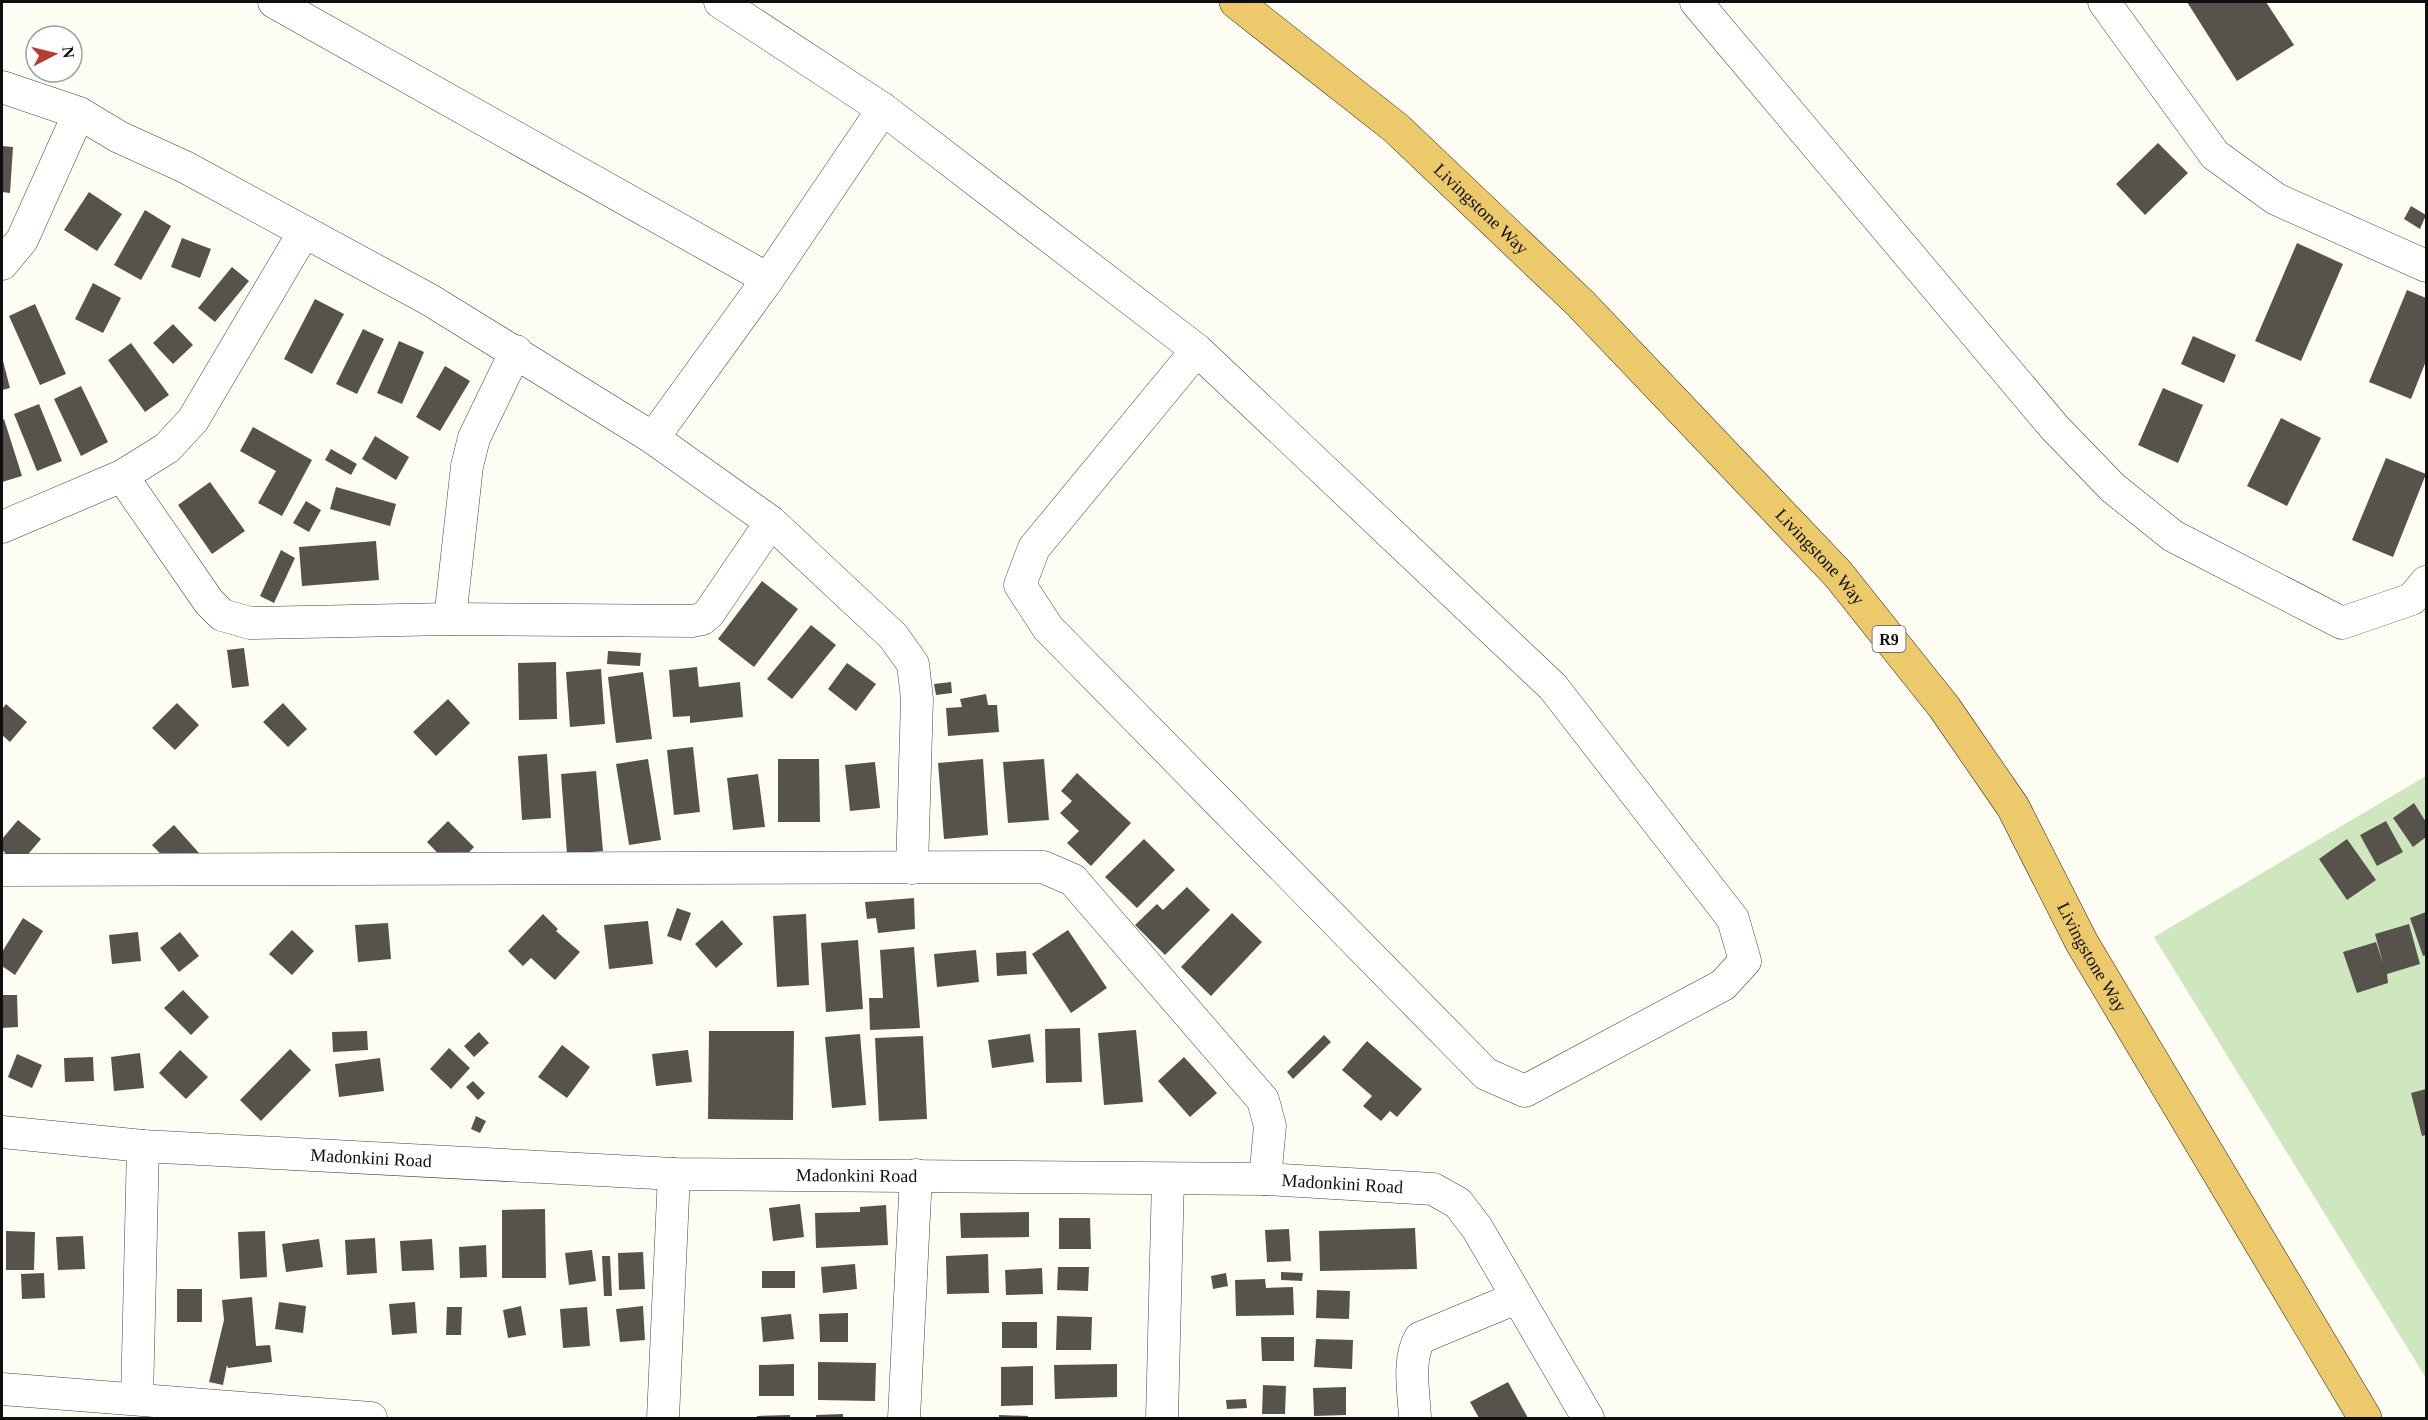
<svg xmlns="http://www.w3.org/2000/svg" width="2428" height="1420" font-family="'Times New Roman',serif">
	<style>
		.green { fill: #cee7be }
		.building { fill: #57524c }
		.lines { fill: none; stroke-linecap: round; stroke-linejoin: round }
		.minor-casing { stroke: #424242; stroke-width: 33 }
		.trunk-casing { stroke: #202020; stroke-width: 34 }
		.minor { stroke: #fff; stroke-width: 32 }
		.trunk { stroke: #ecca6c; stroke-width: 33 }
		.labels { text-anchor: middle; stroke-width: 6; stroke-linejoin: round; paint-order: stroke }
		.shield { fill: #fff; stroke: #575757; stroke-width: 1.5 }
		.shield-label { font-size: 16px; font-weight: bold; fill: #0f0f0f }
		.street-label { font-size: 18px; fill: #0f0f0f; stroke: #fff }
	</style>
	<rect width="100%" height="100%" fill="#fefdf3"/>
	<path class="green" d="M 2426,776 L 2426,1378 L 2154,937 Z"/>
	<path class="building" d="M 2187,2 L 2266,2 L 2294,45 L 2237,81 Z
		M 2158,143 L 2188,173 L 2145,215 L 2116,184 Z
		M 2,146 L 13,147 L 10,193 L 2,192 Z
		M 89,192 L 122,214 L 97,251 L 64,230 Z
		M 2411,206 L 2426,215 L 2420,229 L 2404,219 Z
		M 145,210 L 171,226 L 141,280 L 114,265 Z
		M 182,238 L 211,249 L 200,278 L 171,267 Z
		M 2297,243 L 2343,264 L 2301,361 L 2255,341 Z
		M 232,267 L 249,281 L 215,322 L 198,308 Z
		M 93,283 L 121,298 L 103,333 L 75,319 Z
		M 2407,290 L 2426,298 L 2426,361 L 2411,399 L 2369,382 Z
		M 315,299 L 344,314 L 312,374 L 284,359 Z
		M 35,304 L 66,374 L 40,385 L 9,316 Z
		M 173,324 L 193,345 L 173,364 L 153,343 Z
		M 363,329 L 384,339 L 357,394 L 336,384 Z
		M 2193,336 L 2236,355 L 2224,383 L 2181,364 Z
		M 399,341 L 424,352 L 402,404 L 377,393 Z
		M 131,343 L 169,395 L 145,412 L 108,360 Z
		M 2,357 L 10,388 L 2,390 Z
		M 445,366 L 470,381 L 440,431 L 416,417 Z
		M 81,386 L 108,442 L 81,456 L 54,399 Z
		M 2163,388 L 2203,405 L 2178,463 L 2138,445 Z
		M 39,404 L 62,461 L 37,471 L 14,414 Z
		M 2281,418 L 2321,438 L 2287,506 L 2247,486 Z
		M 4,419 L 22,476 L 2,482 L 2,420 Z
		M 253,427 L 312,460 L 282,516 L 258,503 L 276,471 L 240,451 Z
		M 375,436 L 409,457 L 396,480 L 362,459 Z
		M 331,449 L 357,464 L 351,475 L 325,460 Z
		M 2386,458 L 2426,474 L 2393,557 L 2352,540 Z
		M 210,482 L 245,531 L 212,554 L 178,505 Z
		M 336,487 L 396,504 L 390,526 L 330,509 Z
		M 306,501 L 321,510 L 309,532 L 293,523 Z
		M 376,541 L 379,580 L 302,586 L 299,547 Z
		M 281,550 L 295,558 L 274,603 L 260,596 Z
		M 762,581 L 798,609 L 754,667 L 718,639 Z
		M 811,625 L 836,645 L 792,699 L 767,679 Z
		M 244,648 L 249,686 L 232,688 L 227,650 Z
		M 608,651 L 641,653 L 640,666 L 607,664 Z
		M 556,662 L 557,719 L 519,720 L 518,663 Z
		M 847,663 L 876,684 L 856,711 L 828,689 Z
		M 697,667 L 699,687 L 740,682 L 743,717 L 690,723 L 690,716 L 673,717 L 669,670 Z
		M 601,669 L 605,724 L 570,727 L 566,672 Z
		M 643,672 L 652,739 L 616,743 L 608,677 Z
		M 951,682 L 952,693 L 936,695 L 934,684 Z
		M 986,694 L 988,705 L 997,705 L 999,732 L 948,736 L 946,708 L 962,707 L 960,699 Z
		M 448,699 L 470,723 L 436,756 L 413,732 Z
		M 177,703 L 199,725 L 175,750 L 152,728 Z
		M 283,703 L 307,729 L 288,747 L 263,722 Z
		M 6,704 L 27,722 L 10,742 L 2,735 L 2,709 Z
		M 693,747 L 700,812 L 674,815 L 667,750 Z
		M 547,754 L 551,818 L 522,820 L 518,756 Z
		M 648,759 L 661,840 L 629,845 L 616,764 Z
		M 778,759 L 819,759 L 820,822 L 778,822 Z
		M 983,759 L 988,835 L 944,839 L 938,763 Z
		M 1044,759 L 1049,820 L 1008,823 L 1003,762 Z
		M 875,762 L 880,808 L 850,811 L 845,765 Z
		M 596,771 L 603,851 L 567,854 L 561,774 Z
		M 1077,773 L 1131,823 L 1091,866 L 1067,843 L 1079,831 L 1060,813 L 1072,801 L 1061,791 Z
		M 758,774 L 765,827 L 733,830 L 727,778 Z
		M 2414,803 L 2426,822 L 2426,837 L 2413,847 L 2393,818 Z
		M 18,820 L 41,839 L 19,865 L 2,850 L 2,839 Z
		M 448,821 L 474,847 L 453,869 L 427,842 Z
		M 2386,821 L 2403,852 L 2377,866 L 2360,835 Z
		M 174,825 L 199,853 L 178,872 L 152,845 Z
		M 1144,839 L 1175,870 L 1137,908 L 1105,877 Z
		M 2347,839 L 2376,880 L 2347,900 L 2319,859 Z
		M 1187,887 L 1210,910 L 1165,955 L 1135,925 L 1157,904 L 1163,910 Z
		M 914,898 L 915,929 L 878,933 L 876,918 L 867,919 L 865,902 Z
		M 677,908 L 691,913 L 681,941 L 667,936 Z
		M 2426,912 L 2426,955 L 2423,956 L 2410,918 Z
		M 1232,913 L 1262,942 L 1211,996 L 1181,967 Z
		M 543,914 L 558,929 L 556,931 L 580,952 L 555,980 L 531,958 L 523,966 L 508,951 Z
		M 806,914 L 809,985 L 777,987 L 773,916 Z
		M 23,918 L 43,931 L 15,975 L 2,966 L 2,952 Z
		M 722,920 L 743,944 L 716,968 L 695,944 Z
		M 648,921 L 653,964 L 609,969 L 604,925 Z
		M 388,923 L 391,959 L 358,962 L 355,925 Z
		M 2409,924 L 2420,964 L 2387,974 L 2388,983 L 2357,993 L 2343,952 L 2376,942 L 2383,963 L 2375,934 Z
		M 292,930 L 314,951 L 292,975 L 269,954 Z
		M 1068,930 L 1107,988 L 1071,1013 L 1032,954 Z
		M 138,932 L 141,961 L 112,964 L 109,935 Z
		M 180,932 L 199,956 L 179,972 L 160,948 Z
		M 858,940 L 863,1009 L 826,1012 L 821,943 Z
		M 914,947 L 920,1028 L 870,1030 L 869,998 L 883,998 L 880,950 Z
		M 976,950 L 979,982 L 937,987 L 934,954 Z
		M 1026,951 L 1027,974 L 997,976 L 996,953 Z
		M 183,990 L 209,1017 L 191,1035 L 164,1008 Z
		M 2,995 L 17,995 L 18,1027 L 2,1028 Z
		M 1080,1028 L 1082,1082 L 1046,1083 L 1045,1029 Z
		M 1136,1030 L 1143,1102 L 1104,1105 L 1098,1033 Z
		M 367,1031 L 368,1050 L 333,1052 L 332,1032 Z
		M 709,1031 L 794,1031 L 793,1120 L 708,1119 Z
		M 479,1032 L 489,1043 L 474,1057 L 464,1046 Z
		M 860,1034 L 866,1105 L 832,1108 L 825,1037 Z
		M 1030,1034 L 1034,1062 L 992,1068 L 988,1040 Z
		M 1324,1035 L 1331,1042 L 1293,1079 L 1287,1072 Z
		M 923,1036 L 927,1119 L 879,1121 L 875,1038 Z
		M 1367,1041 L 1422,1089 L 1397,1117 L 1390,1111 L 1381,1121 L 1363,1106 L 1372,1096 L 1342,1070 Z
		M 562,1045 L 590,1067 L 567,1098 L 538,1077 Z
		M 449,1048 L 470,1068 L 451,1089 L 430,1069 Z
		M 290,1049 L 311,1070 L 261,1121 L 240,1100 Z
		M 180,1050 L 208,1077 L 186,1099 L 159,1073 Z
		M 688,1050 L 692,1082 L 656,1086 L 652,1054 Z
		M 140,1053 L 144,1088 L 114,1091 L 111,1057 Z
		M 17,1054 L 42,1065 L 32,1088 L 8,1077 Z
		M 93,1057 L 94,1081 L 65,1082 L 64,1058 Z
		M 1184,1057 L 1217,1093 L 1190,1117 L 1158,1081 Z
		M 380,1058 L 384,1091 L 339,1097 L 335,1064 Z
		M 473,1081 L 485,1093 L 478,1100 L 466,1087 Z
		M 2426,1089 L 2426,1135 L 2422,1136 L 2411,1093 Z
		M 476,1116 L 486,1121 L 480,1133 L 471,1129 Z
		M 800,1204 L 804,1237 L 773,1241 L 769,1208 Z
		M 886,1205 L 888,1245 L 816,1248 L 815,1213 L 860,1212 L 860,1207 Z
		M 545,1209 L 546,1278 L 502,1278 L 502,1210 Z
		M 1029,1212 L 1029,1237 L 961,1238 L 960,1213 Z
		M 1059,1218 L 1090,1218 L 1091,1249 L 1059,1249 Z
		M 1415,1228 L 1417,1269 L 1320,1271 L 1319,1231 Z
		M 1289,1229 L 1291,1261 L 1267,1262 L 1265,1230 Z
		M 6,1231 L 35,1232 L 34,1270 L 6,1270 Z
		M 265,1231 L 267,1277 L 240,1279 L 238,1232 Z
		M 83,1236 L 85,1269 L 58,1270 L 56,1237 Z
		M 375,1238 L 377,1273 L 347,1275 L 345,1240 Z
		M 319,1239 L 323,1267 L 286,1272 L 282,1244 Z
		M 432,1239 L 434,1270 L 402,1271 L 400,1241 Z
		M 486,1245 L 487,1277 L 460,1278 L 459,1247 Z
		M 592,1250 L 596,1281 L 569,1285 L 565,1253 Z
		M 643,1252 L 645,1289 L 619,1290 L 618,1253 Z
		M 988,1254 L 989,1293 L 947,1294 L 946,1256 Z
		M 602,1256 L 610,1256 L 612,1296 L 604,1296 Z
		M 855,1264 L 857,1289 L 823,1293 L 821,1267 Z
		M 1058,1267 L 1089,1267 L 1088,1291 L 1057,1290 Z
		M 1042,1268 L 1043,1294 L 1006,1295 L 1005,1270 Z
		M 762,1271 L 795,1271 L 795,1288 L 762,1288 Z
		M 1281,1272 L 1303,1273 L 1302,1281 L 1281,1280 Z
		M 44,1273 L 45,1298 L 22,1299 L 21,1274 Z
		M 1226,1273 L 1228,1286 L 1213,1289 L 1211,1276 Z
		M 1265,1279 L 1266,1288 L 1293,1287 L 1294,1315 L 1236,1316 L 1235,1280 Z
		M 177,1289 L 202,1289 L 202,1322 L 177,1322 Z
		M 1317,1290 L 1350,1291 L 1349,1319 L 1316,1318 Z
		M 252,1297 L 256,1346 L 270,1345 L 272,1362 L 228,1368 L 227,1365 L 223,1385 L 209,1382 L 224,1320 L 222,1300 Z
		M 279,1302 L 306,1306 L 303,1333 L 275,1329 Z
		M 415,1302 L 417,1333 L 392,1335 L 389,1304 Z
		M 521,1306 L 526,1335 L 508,1338 L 503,1310 Z
		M 643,1306 L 645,1340 L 620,1342 L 616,1309 Z
		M 447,1307 L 462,1307 L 461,1335 L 446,1335 Z
		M 587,1307 L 590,1346 L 563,1348 L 560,1309 Z
		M 848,1313 L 848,1342 L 820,1342 L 819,1314 Z
		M 791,1314 L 794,1339 L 763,1342 L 761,1317 Z
		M 1057,1316 L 1092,1317 L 1091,1350 L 1056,1350 Z
		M 1002,1322 L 1037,1322 L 1037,1348 L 1002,1348 Z
		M 1261,1337 L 1294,1337 L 1294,1361 L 1262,1361 Z
		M 1316,1339 L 1353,1340 L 1352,1369 L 1314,1367 Z
		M 818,1362 L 876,1363 L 875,1401 L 818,1400 Z
		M 794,1364 L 794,1396 L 759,1396 L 759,1365 Z
		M 1117,1364 L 1117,1397 L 1055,1399 L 1054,1365 Z
		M 1033,1366 L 1033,1405 L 1001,1406 L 1001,1367 Z
		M 1508,1382 L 1528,1418 L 1479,1418 L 1470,1402 Z
		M 1263,1385 L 1286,1386 L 1285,1414 L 1262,1414 Z
		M 1346,1387 L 1346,1415 L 1314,1416 L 1313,1388 Z
		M 1246,1399 L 1247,1408 L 1227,1409 L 1226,1400 Z
		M 843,1414 L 843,1418 L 816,1418 L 816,1415 Z
		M 790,1415 L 790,1418 L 757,1418 L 757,1416 Z
		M 999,1415 L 1028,1416 L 1028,1418 L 999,1418 Z"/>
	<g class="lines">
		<g class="minor-casing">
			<g id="minor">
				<path d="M 274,2 L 768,279"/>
				<path d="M 720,2 L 883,109 L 1197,350 L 1553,687 L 1733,919 L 1745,961 L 1723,985 L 1525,1091 L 1486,1074 L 1048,628 L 1020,585 L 1034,548 L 1197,350"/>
				<path d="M 1696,2 L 2055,428 L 2113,488 L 2173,536 L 2342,623 L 2412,599 L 2426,582"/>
				<path d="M 2104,2 L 2215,155 L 2276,199 L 2426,266"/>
				<path d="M 2,87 L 79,113 L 119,137 L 185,167 L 430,300 L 653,438 L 771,522 L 893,636 L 913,664 L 917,699 L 912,868"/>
				<path d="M 2,264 L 22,240 L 79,113"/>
				<path d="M 653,438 L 768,279 L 883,109"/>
				<path d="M 122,476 L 209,602 L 222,615 L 250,623 L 450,619 L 692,621 L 702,619 L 709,613 L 771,522"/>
				<path d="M 2,527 L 122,476 L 167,448 L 193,420 L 304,232"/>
				<path d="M 450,619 L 467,466 L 474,438 L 516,351"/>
				<path d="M 2,870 L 1043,867 L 1073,880 L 1263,1100 L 1270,1126 L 1265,1179"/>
				<path id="s1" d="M 2,1132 L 143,1146 L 674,1174 L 1265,1179 L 1433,1189 L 1458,1203 L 1477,1228 L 1588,1418"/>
				<path d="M 2,1389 L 371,1418"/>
				<path d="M 137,1399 L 143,1146"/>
				<path d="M 663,1418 L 674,1174"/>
				<path d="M 904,1418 L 916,1175"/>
				<path d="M 1162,1418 L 1168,1179"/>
				<path d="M 1415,1418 C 1414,1393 1407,1360 1420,1338 L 1516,1298"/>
			</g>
		</g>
		<g class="trunk-casing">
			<g id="trunk">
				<path id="s2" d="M 1236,2 L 1396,128 L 1580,303 L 1838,574 L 1944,707 L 2013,807 L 2082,943 L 2365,1418"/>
			</g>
		</g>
		<use href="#minor" class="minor"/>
		<use href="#trunk" class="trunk"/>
	</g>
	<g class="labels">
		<rect class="shield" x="1872.5" y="626" width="33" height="26" rx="4.5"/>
		<g class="shield-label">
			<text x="1889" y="645">R9</text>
		</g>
		<g class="street-label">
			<text dy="6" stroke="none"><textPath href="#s2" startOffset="321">Livingstone Way</textPath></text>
			<text dy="6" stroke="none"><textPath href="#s2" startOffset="807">Livingstone Way</textPath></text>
			<text dy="6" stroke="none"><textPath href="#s2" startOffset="1293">Livingstone Way</textPath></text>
			<text dy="6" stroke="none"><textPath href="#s1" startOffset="370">Madonkini Road</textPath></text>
			<text dy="6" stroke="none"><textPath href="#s1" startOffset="856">Madonkini Road</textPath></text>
			<text dy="6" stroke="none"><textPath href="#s1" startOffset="1342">Madonkini Road</textPath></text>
		</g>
	</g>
	<rect width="2428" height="1420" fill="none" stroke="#0f0f0f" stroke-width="6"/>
	<g transform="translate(54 54) rotate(83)"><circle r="28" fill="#ffffff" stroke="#9f9f9f" stroke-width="1.5"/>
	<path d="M0-4.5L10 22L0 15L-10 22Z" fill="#b53d31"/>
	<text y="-9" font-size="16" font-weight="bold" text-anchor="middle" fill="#0f0f0f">N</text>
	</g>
</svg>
